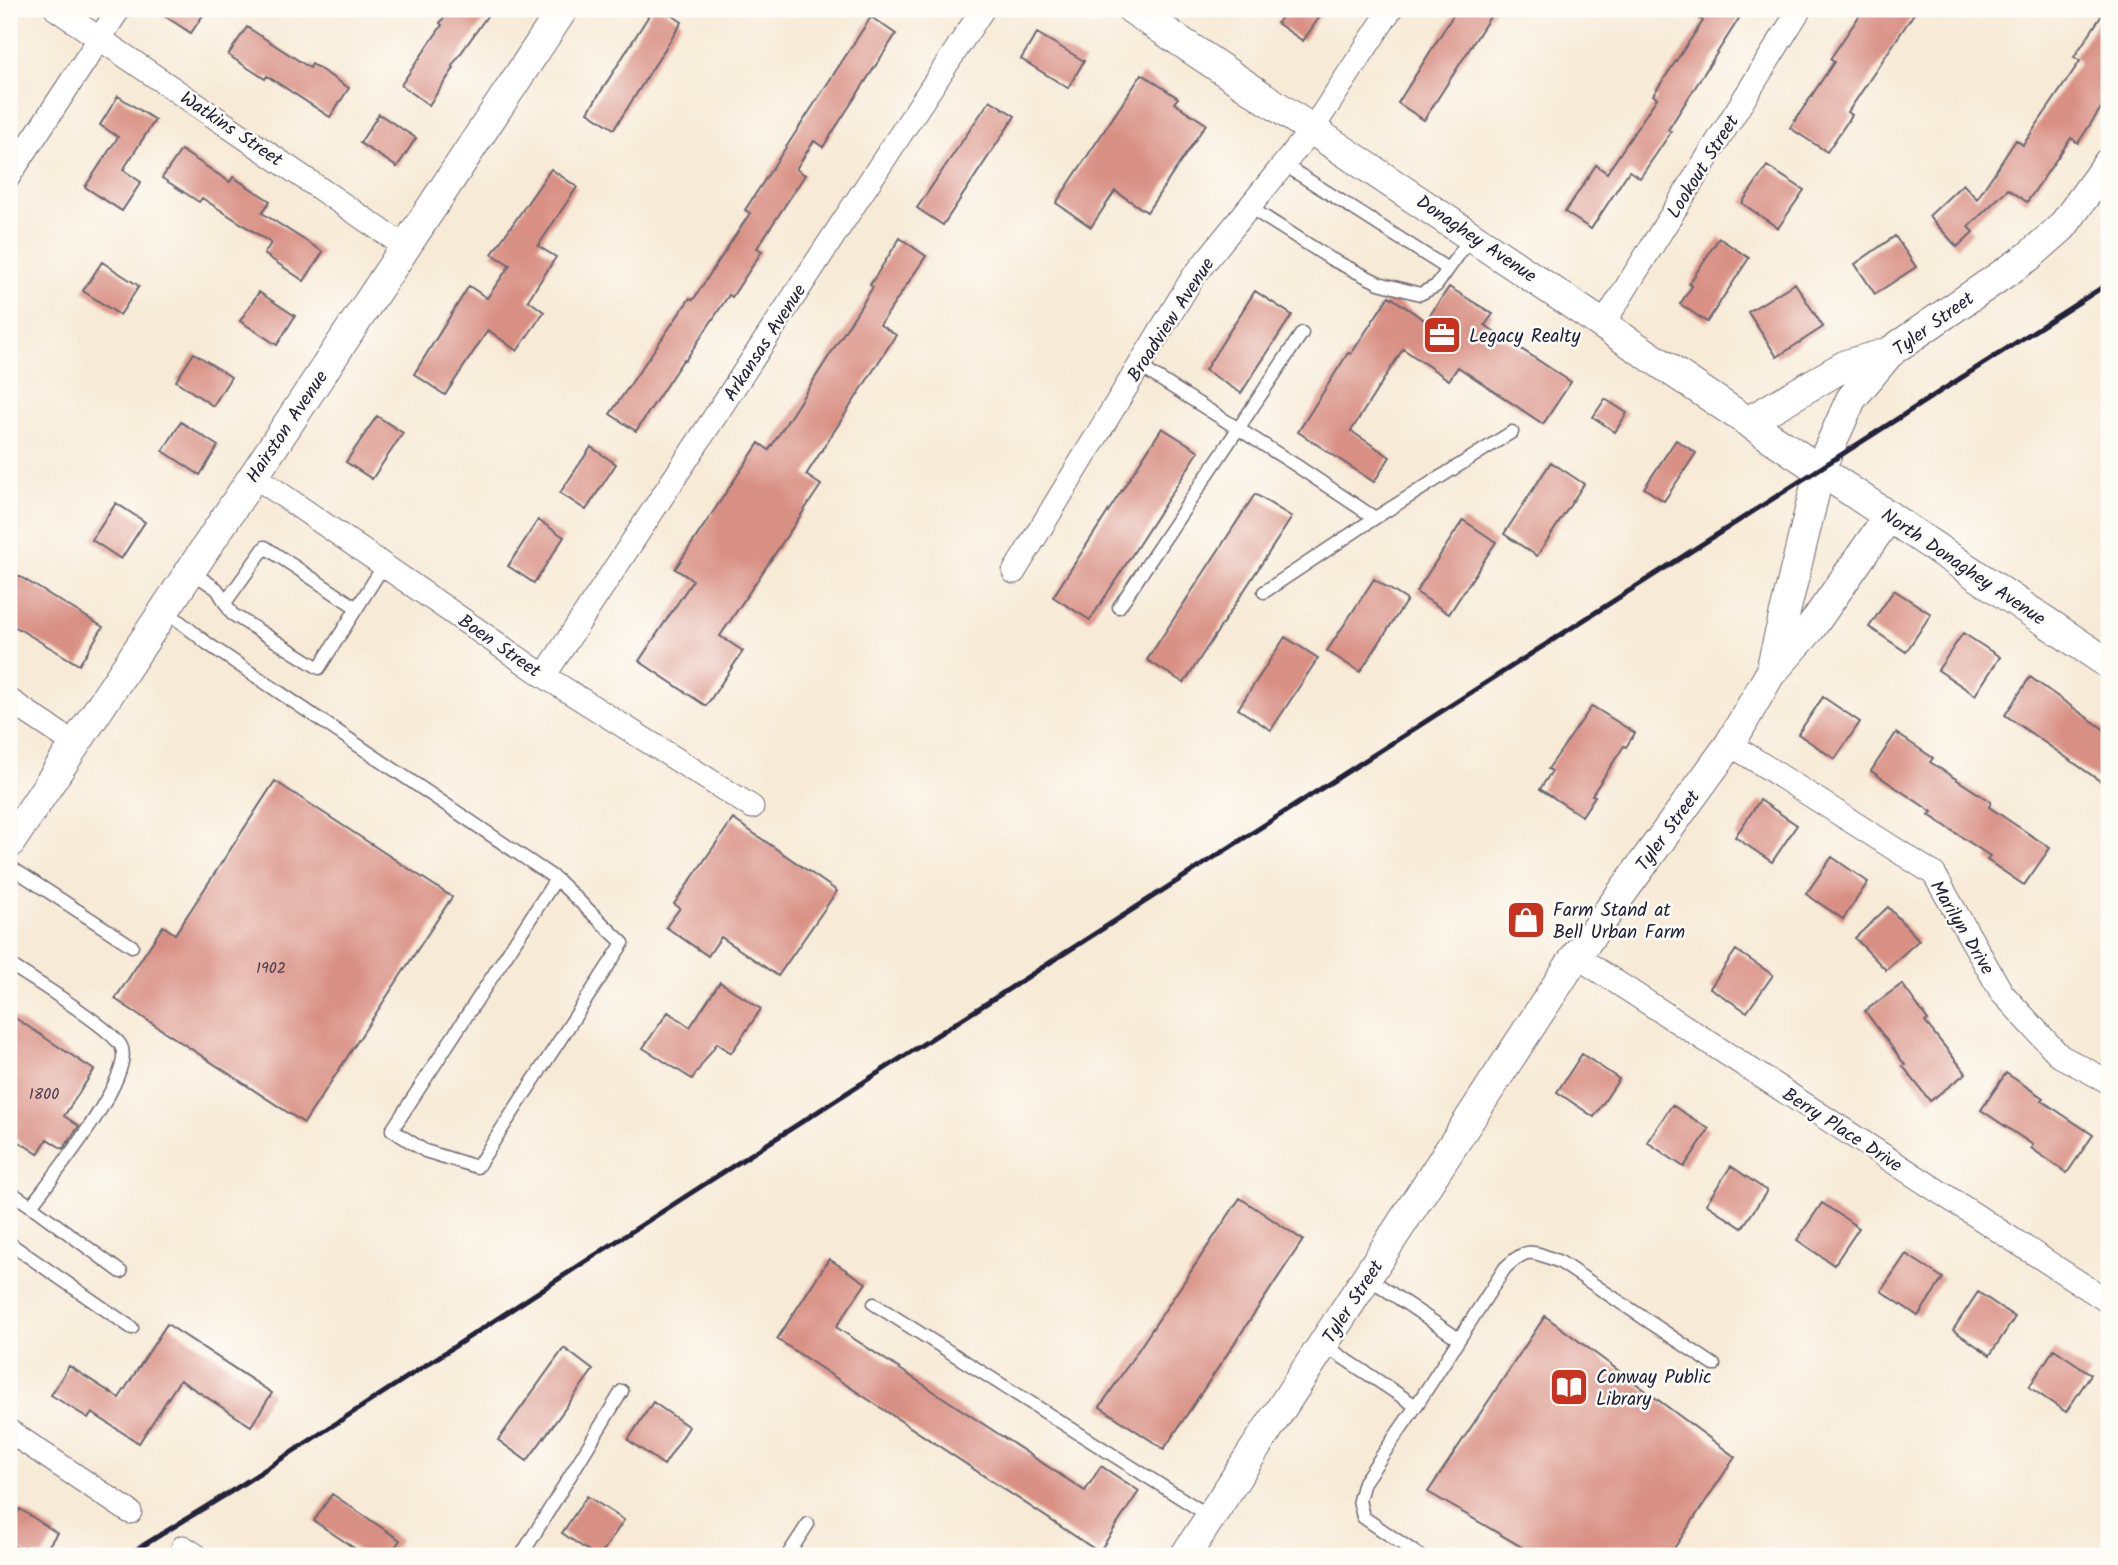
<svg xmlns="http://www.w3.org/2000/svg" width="2118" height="1565" font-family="Kalam,sans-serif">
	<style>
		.building { fill: #d99084 }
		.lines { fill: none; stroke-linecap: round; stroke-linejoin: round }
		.service-casing { stroke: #6d6871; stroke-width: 15 }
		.minor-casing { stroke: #6d6871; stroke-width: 25 }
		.tertiary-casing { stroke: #6d6871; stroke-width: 32 }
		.service { stroke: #fff; stroke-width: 12 }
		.minor { stroke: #fff; stroke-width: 23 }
		.tertiary { stroke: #fff; stroke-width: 30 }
		.rail { stroke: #22223b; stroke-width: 5 }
		.labels { text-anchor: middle; stroke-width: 5; stroke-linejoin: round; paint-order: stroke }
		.number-label { font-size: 16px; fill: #503e4d }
		.street-label { font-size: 19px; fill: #22223b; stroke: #fdfcf7 }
		.poi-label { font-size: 19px; fill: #22223b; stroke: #fdfcf7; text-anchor: start }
	</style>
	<rect width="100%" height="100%" fill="#fdfcf7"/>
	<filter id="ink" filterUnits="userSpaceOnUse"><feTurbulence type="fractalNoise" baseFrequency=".0143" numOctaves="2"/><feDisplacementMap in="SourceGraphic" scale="14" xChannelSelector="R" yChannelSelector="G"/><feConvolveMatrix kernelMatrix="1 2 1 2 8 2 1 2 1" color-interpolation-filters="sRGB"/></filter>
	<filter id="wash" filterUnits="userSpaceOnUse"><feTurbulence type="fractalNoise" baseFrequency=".00686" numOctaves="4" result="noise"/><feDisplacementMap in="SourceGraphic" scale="28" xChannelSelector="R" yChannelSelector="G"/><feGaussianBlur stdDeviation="1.57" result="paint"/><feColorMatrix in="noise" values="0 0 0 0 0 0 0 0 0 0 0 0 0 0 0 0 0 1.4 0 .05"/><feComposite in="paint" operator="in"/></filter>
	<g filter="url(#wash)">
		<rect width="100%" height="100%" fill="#f7ead6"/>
		<g id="blocks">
			<path class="building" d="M 154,9 L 207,9 L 191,33 Z
				M 450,9 L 492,9 L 452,66 L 454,68 L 429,105 L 401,85 L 442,25 L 440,23 Z
				M 653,9 L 662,9 L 682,22 L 614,129 L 588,112 Z
				M 1287,9 L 1325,9 L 1303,41 L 1277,23 Z
				M 1457,9 L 1495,9 L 1424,120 L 1398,103 Z
				M 1684,9 L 1745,9 L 1668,130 L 1671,132 L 1640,178 L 1629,171 L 1591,229 L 1565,212 L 1596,165 L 1607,173 L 1657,98 L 1653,95 L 1703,21 Z
				M 1864,9 L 1917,9 L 1848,112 L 1852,115 L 1827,152 L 1790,128 L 1834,62 L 1830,59 Z
				M 2106,9 L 2109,9 L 2109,96 L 2078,143 L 2071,138 L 2027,202 L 2008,189 L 1968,227 L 1973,232 L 1957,247 L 1929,216 L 1963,184 L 1977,199 L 2016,140 L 2023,145 L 2080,61 L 2074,57 Z
				M 871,17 L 896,34 L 823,147 L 814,141 L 796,169 L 805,175 L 757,248 L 762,251 L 732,297 L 729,295 L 685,361 L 683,360 L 636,431 L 610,414 L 690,298 L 693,300 L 750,213 L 745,210 Z
				M 247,27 L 310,68 L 312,64 L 349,88 L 330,117 L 267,76 L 265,79 L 228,55 Z
				M 1037,33 L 1084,61 L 1068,88 L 1021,59 Z
				M 1142,74 L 1178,98 L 1174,103 L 1206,124 L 1147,212 L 1115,191 L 1091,227 L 1056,203 Z
				M 118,96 L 155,120 L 123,170 L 141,182 L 122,211 L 85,187 L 118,137 L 100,125 Z
				M 990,100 L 1015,116 L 943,225 L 917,208 Z
				M 379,114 L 416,138 L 397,167 L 360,143 Z
				M 181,150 L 230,182 L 233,177 L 270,201 L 262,213 L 323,252 L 304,281 L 264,254 L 271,243 L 202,198 L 199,202 L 162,178 Z
				M 1767,166 L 1804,190 L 1778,228 L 1742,203 Z
				M 551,169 L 577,187 L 538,246 L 556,257 L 528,300 L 544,312 L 517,351 L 488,330 L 445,395 L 414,374 L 469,286 L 487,298 L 510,265 L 492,254 Z
				M 1895,236 L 1916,267 L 1875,294 L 1855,264 Z
				M 900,238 L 926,256 L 880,325 L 896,335 L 806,475 L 821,485 L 720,636 L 743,651 L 706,706 L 639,661 L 693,580 L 675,569 L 759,443 L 769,450 L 873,287 L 870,285 Z
				M 1719,238 L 1749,258 L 1707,322 L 1680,304 L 1692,286 L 1689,284 Z
				M 102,262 L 139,286 L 120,315 L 83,291 Z
				M 1795,283 L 1823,327 L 1777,357 L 1748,312 Z
				M 1449,287 L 1493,314 L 1485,325 L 1571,382 L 1543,424 L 1458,367 L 1449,380 L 1403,349 L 1351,431 L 1390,457 L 1374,482 L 1298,432 L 1348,353 L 1351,354 L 1389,296 L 1426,321 Z
				M 1255,291 L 1292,315 L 1241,393 L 1205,370 Z
				M 259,292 L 295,316 L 277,345 L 240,321 Z
				M 194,353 L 231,377 L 213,406 L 176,381 Z
				M 1605,399 L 1627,413 L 1615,432 L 1593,417 Z
				M 377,416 L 403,433 L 372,479 L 346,462 Z
				M 181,422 L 218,446 L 200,475 L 163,451 Z
				M 1162,428 L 1199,451 L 1090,620 L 1053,597 Z
				M 1676,440 L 1696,453 L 1664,501 L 1644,488 Z
				M 591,447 L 616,464 L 586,510 L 560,493 Z
				M 1551,462 L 1584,484 L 1537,556 L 1504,534 Z
				M 1255,494 L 1292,517 L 1184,683 L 1147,660 Z
				M 116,503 L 145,522 L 121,559 L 92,540 Z
				M 538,520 L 564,537 L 534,583 L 508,566 Z
				M 1463,520 L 1496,542 L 1449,614 L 1416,592 Z
				M 9,570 L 103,627 L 79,665 L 9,623 Z
				M 1374,579 L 1407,600 L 1360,672 L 1327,651 Z
				M 1894,590 L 1931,614 L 1906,652 L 1869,627 Z
				M 1963,633 L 2000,657 L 1975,695 L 1938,670 Z
				M 1285,637 L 1318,658 L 1271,730 L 1238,709 Z
				M 2030,677 L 2109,733 L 2109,773 L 2103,783 L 2005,715 Z
				M 1823,697 L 1860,722 L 1835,759 L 1798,734 Z
				M 1592,706 L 1635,733 L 1626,747 L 1624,746 L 1592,795 L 1595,796 L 1582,816 L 1540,789 L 1552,771 L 1548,769 Z
				M 1896,733 L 1933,758 L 1930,762 L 1991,802 L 1989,807 L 2050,848 L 2024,885 L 1987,860 L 1990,856 L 1929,815 L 1932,812 L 1871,771 Z
				M 275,781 L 452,897 L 304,1123 L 115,999 L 163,926 L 175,934 Z
				M 1760,800 L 1797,825 L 1772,862 L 1735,837 Z
				M 733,819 L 837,891 L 778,976 L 721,937 L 708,956 L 666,927 L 680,908 L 674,904 Z
				M 1832,857 L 1868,882 L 1843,919 L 1806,894 Z
				M 1888,907 L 1919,940 L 1886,970 L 1855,938 Z
				M 1736,950 L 1773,975 L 1747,1012 L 1710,988 Z
				M 720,982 L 761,1009 L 731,1053 L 717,1043 L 692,1079 L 643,1048 L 668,1012 L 690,1027 Z
				M 1902,984 L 1928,1020 L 1925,1022 L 1966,1073 L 1930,1101 L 1903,1066 L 1905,1065 L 1865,1011 Z
				M 9,1014 L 94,1070 L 64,1116 L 79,1126 L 63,1149 L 47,1139 L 38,1154 L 9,1135 Z
				M 1582,1054 L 1619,1079 L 1594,1117 L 1557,1092 Z
				M 2006,1073 L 2043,1098 L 2041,1100 L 2093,1135 L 2067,1173 L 2031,1148 L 2033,1145 L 1981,1110 Z
				M 1672,1105 L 1709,1129 L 1684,1167 L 1647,1142 Z
				M 1731,1166 L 1767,1191 L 1742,1228 L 1706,1204 Z
				M 1240,1198 L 1303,1240 L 1164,1449 L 1100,1407 Z
				M 1822,1203 L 1859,1228 L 1834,1265 L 1797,1240 Z
				M 1906,1254 L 1943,1278 L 1918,1316 L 1881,1291 Z
				M 829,1259 L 866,1283 L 836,1327 L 1085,1491 L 1101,1466 L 1139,1491 L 1099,1552 L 777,1339 Z
				M 1978,1292 L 2015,1317 L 1990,1355 L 1953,1330 Z
				M 1545,1316 L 1735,1457 L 1669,1556 L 1537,1556 L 1428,1492 Z
				M 167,1324 L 272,1393 L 251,1426 L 180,1380 L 139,1443 L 92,1413 L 88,1418 L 51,1395 L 69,1366 L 119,1398 Z
				M 564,1348 L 593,1370 L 527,1461 L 498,1440 Z
				M 2054,1349 L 2091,1374 L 2066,1412 L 2029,1387 Z
				M 653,1402 L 689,1427 L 664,1465 L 628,1440 Z
				M 332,1494 L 400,1540 L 389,1556 L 366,1556 L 314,1521 Z
				M 587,1496 L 624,1520 L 600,1556 L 596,1556 L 562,1533 Z
				M 20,1509 L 57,1533 L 42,1556 L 30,1556 L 9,1543 L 9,1526 Z"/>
		</g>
	</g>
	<g filter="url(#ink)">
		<use href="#blocks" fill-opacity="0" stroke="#6d6871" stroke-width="2"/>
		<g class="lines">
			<g class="service-casing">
				<path id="service" d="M 1283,164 L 1448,269
					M 1249,207 L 1331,259 L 1379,283 L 1420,294 L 1436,286 L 1472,236
					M 1139,366 L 1294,464 L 1375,518 L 1512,432
					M 189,570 L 217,589 L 232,614 L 319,668 L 384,565
					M 1264,592 L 1375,518
					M 225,603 L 265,547 L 357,608
					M 1119,607 L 1302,333
					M 164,609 L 208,644 L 556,879 L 623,943 L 477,1167 L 425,1151 L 392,1130 L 556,879
					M 9,866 L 132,946
					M 9,964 C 32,979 109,1026 121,1046 C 137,1075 50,1180 31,1206 L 9,1191
					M 31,1206 L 121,1272
					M 9,1243 L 132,1328
					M 1367,1277 L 1459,1339
					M 874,1304 L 1211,1517
					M 1324,1345 L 1416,1406
					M 521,1556 L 622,1391
					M 787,1556 L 808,1524
					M 1420,1556 L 1363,1517 L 1359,1500 L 1364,1482 L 1416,1406 L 1505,1268 C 1528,1246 1532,1251 1560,1262 L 1714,1365"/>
			</g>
			<g class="minor-casing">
				<path id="minor" d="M 56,9 L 407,248
					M 9,176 L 119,9
					M 1604,323 L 1800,9
					M 253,475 L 544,676 L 752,807
					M 1014,572 L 1193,277 L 1313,128 L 1391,9
					M 544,676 L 983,9
					M 9,700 L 75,744
					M 1730,744 L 1934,874 L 2002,993 L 2060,1056 L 2109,1082
					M 1576,956 L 2109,1302
					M 9,1431 L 130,1512
					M 183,1547 L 197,1556"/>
			</g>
			<g class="tertiary-casing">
				<path id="tertiary" d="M 1132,9 L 2109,664
					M 1749,421 L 1846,365 L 1891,352
					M 1773,671 L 1810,629 L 1889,516
					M 9,844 C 193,565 380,289 563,9
					M 1185,1556 L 1576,956 L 1730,744 L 1770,674 L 1820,469 L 1851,399 L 1891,351 L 2028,257 L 2062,227 L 2109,162"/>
			</g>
			<use href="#service" class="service"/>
			<use href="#minor" class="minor"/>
			<use href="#tertiary" class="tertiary"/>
			<path class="rail" d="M 126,1556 L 235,1489 L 694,1191 L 2109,283"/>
		</g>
	</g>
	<defs>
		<g id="office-square" transform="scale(2.0125)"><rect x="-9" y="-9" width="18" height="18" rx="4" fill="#c8321e" stroke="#fdfcf7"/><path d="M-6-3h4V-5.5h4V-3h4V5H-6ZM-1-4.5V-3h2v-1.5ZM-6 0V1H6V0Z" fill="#fff"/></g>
		<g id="shop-square" transform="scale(2.0125)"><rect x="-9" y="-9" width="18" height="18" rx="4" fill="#c8321e" stroke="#fdfcf7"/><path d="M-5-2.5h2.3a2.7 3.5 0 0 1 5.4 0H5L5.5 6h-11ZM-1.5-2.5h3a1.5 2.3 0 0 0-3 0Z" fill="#fff"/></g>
		<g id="library-square" transform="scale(2.0125)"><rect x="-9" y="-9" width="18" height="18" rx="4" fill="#c8321e" stroke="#fdfcf7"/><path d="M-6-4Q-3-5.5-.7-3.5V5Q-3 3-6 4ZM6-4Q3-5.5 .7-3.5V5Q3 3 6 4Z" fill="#fff"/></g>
	</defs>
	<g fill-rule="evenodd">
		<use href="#office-square" x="1442" y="335"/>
		<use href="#shop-square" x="1526" y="920"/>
		<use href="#library-square" x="1569" y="1387"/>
	</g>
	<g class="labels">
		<g class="number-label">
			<text x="271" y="973">1902</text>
			<text x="44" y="1099">1800</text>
		</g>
		<g class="street-label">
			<text transform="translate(232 128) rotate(34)" y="7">Watkins Street</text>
			<text transform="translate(1702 166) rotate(-58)" y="7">Lookout Street</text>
			<text transform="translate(1477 238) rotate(34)" y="7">Donaghey Avenue</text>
			<text transform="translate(1170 319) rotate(-57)" y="7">Broadview Avenue</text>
			<text transform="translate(1933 323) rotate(-36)" y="7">Tyler Street</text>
			<text transform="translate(764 342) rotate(-57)" y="7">Arkansas Avenue</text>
			<text transform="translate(286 426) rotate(-56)" y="7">Hairston Avenue</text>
			<text transform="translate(1964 566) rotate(34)" y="7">North Donaghey Avenue</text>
			<text transform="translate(500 645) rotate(35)" y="7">Boen Street</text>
			<text transform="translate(1667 830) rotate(-54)" y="7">Tyler Street</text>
			<text transform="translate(1963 927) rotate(59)" y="7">Marilyn Drive</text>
			<text transform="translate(1843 1129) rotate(33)" y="7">Berry Place Drive</text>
			<text transform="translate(1352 1301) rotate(-57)" y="7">Tyler Street</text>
		</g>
		<g class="poi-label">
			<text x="1469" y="342">Legacy Realty</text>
			<text x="1553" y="916">Farm Stand at<tspan x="1553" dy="22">Bell Urban Farm</tspan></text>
			<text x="1596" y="1383">Conway Public<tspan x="1596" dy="22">Library</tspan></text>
		</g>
	</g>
	<rect width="2118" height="1565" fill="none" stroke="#fdfcf7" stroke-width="35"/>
</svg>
